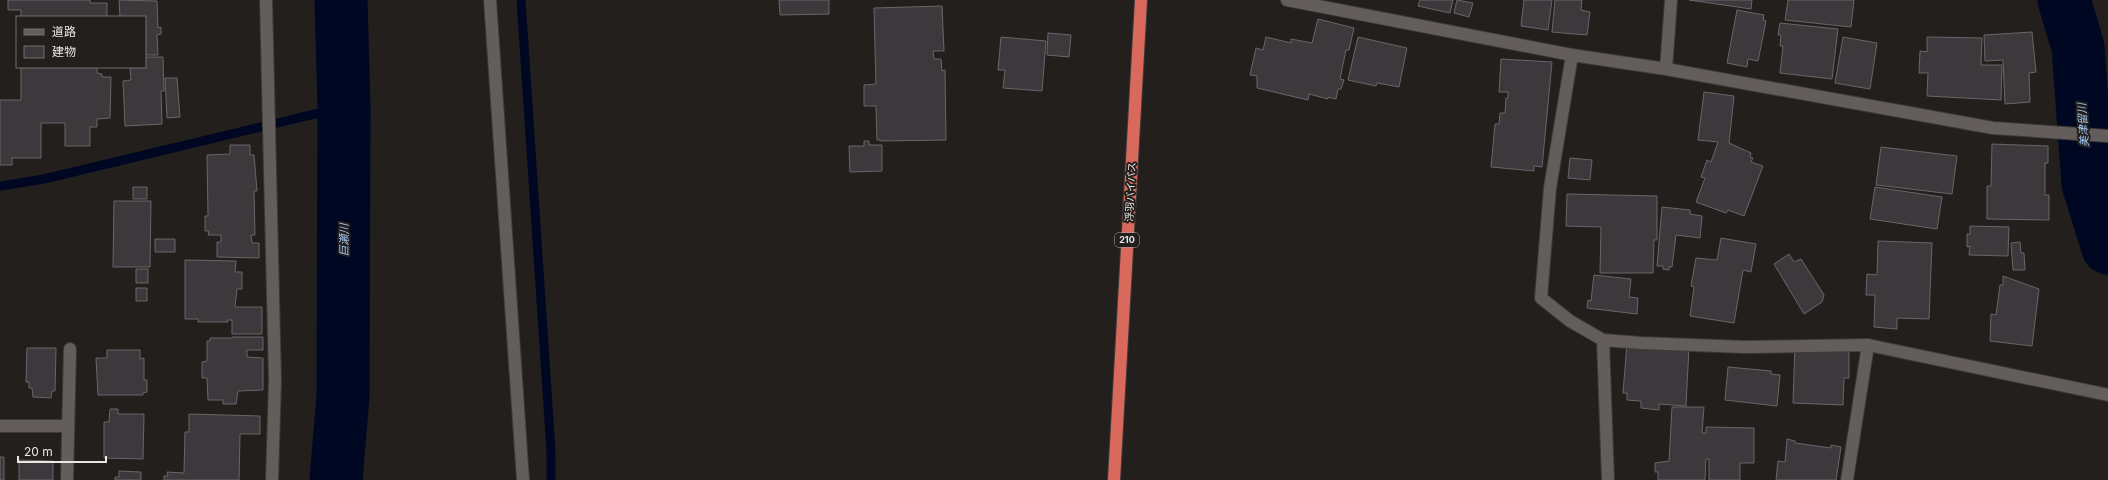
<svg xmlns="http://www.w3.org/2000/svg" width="2108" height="480" font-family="Inter,'Noto Sans JP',sans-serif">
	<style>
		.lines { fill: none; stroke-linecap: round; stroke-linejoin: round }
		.stream { stroke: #000722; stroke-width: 9 }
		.river { stroke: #000722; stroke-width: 53 }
		.building { fill: #3c393c; stroke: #696669 }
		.service-casing { stroke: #3d3a38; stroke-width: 14 }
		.minor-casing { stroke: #3d3a38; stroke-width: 14 }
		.trunk-casing { stroke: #3d3a38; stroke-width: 14 }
		.service { stroke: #635e5c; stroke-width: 12 }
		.minor { stroke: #635e5c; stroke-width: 12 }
		.trunk { stroke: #da695d; stroke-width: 12 }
		.labels { text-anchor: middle; stroke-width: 4; stroke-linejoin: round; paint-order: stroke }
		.shield { fill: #231f1d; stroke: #aeaaa9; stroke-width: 1 }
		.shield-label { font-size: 9px; font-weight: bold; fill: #e9e6e5 }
		.street-label { font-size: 10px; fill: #e9e6e5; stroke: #231f1d }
		.water-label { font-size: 11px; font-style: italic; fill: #a1c7f4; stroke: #231f1d }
	</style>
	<rect width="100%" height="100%" fill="#231f1d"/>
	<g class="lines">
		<path class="stream" d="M 521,0 L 551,451 L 551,480
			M 0,186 L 44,179 L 344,107"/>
		<path class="river" d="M 2064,0 L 2078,47 L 2088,184 L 2108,248
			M 336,480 L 343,396 L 344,107 L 341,0"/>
	</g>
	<path class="building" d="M 8,0 L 90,0 L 90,3 L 107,3 L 107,17 L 21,17 L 21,10 L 8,10 Z
		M 119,0 L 157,1 L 158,28 L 161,27 L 161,34 L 157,35 L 158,55 L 145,55 L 145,17 L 120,17 Z
		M 779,0 L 829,0 L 829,14 L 780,15 Z
		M 1420,0 L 1453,0 L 1450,13 L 1418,6 Z
		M 1457,0 L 1473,3 L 1469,17 L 1454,13 Z
		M 1524,0 L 1552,0 L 1548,30 L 1521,26 Z
		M 1555,0 L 1582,0 L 1581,10 L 1590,12 L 1587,35 L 1552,32 Z
		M 1689,0 L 1752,0 L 1751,9 Z
		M 1788,0 L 1854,0 L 1851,27 L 1785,20 Z
		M 942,6 L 944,51 L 933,51 L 934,59 L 941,59 L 942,71 L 945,70 L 946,140 L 881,141 L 881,140 L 877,140 L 876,106 L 864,106 L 864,85 L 876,84 L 874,8 Z
		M 1737,10 L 1764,15 L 1763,20 L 1766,21 L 1758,61 L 1748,59 L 1747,67 L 1727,63 Z
		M 1318,19 L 1354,28 L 1349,50 L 1346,50 L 1340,79 L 1344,80 L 1341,89 L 1338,89 L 1336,99 L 1328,97 L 1328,99 L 1309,94 L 1308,100 L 1257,88 L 1257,76 L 1250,75 L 1256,48 L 1263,50 L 1266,37 L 1291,43 L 1291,39 L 1312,43 Z
		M 1780,23 L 1838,29 L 1832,79 L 1780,73 L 1783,46 L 1780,46 L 1781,35 L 1778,35 Z
		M 2032,32 L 2036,72 L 2029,73 L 2030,102 L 2005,104 L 2003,60 L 1985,61 L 1984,35 Z
		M 1048,33 L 1071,35 L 1069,57 L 1047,55 Z
		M 1001,37 L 1046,41 L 1042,91 L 1003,88 L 1005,70 L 998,70 Z
		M 1358,37 L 1407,48 L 1399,87 L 1377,83 L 1376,86 L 1348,80 Z
		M 1843,37 L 1877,43 L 1870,89 L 1835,83 Z
		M 1927,37 L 1982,38 L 1981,65 L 2002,65 L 2001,100 L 1927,96 L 1928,73 L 1919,73 L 1920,51 L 1927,52 Z
		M 145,57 L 163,57 L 164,91 L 161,91 L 162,124 L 125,126 L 123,81 L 131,80 L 130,67 L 145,67 Z
		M 1501,59 L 1552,62 L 1542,167 L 1534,166 L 1534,171 L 1491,167 L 1495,124 L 1499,124 L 1500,113 L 1505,113 L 1506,98 L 1508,98 L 1508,92 L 1499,92 Z
		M 21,67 L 97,67 L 97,73 L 102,74 L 102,77 L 111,77 L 110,118 L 97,119 L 97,127 L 90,127 L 90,146 L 65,146 L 65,123 L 41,123 L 41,158 L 12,158 L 12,165 L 0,165 L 0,100 L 21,100 Z
		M 165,78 L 177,78 L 180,117 L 167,118 Z
		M 1704,92 L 1734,96 L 1729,143 L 1751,153 L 1750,157 L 1753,158 L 1751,162 L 1763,166 L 1744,216 L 1728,210 L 1726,213 L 1696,202 L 1705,178 L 1701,177 L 1707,160 L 1711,162 L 1718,142 L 1698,140 Z
		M 864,141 L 869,141 L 869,145 L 882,145 L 882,171 L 850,172 L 849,146 L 864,146 Z
		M 1992,144 L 2048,146 L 2048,163 L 2045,163 L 2045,195 L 2049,195 L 2049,220 L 1987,219 L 1987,186 L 1991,186 Z
		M 230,145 L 250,145 L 250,155 L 254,155 L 257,191 L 254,191 L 255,235 L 251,235 L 252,243 L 259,243 L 259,258 L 217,257 L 217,242 L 221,242 L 221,235 L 208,235 L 209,231 L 205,231 L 205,216 L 208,216 L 207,155 L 230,154 Z
		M 1881,147 L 1957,156 L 1952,194 L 1876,185 Z
		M 1570,158 L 1592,160 L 1590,180 L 1568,178 Z
		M 133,187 L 147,187 L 147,199 L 133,199 Z
		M 1875,187 L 1942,197 L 1937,229 L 1870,219 Z
		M 1567,194 L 1657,196 L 1657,240 L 1654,240 L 1653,273 L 1600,273 L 1601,227 L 1566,226 Z
		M 114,201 L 151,201 L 150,267 L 113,267 Z
		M 1662,207 L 1690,210 L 1690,214 L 1702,216 L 1700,238 L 1676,235 L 1672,267 L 1669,267 L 1669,270 L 1663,269 L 1663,266 L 1657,266 Z
		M 1970,226 L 2009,227 L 2008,256 L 1969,255 L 1970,246 L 1967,247 L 1967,234 L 1970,234 Z
		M 1721,238 L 1756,244 L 1751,272 L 1743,270 L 1734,323 L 1690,316 L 1694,287 L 1691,286 L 1696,258 L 1717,260 Z
		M 155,239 L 175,239 L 175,252 L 155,252 Z
		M 1878,241 L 1932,243 L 1929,319 L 1897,318 L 1897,329 L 1874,327 L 1875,295 L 1866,295 L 1867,274 L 1877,275 Z
		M 2020,242 L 2021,253 L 2024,253 L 2025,270 L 2013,270 L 2011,243 Z
		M 1789,254 L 1794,262 L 1801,259 L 1824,295 L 1822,302 L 1804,314 L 1774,264 Z
		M 185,260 L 236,261 L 235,272 L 242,272 L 242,289 L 237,289 L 235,307 L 262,307 L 262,334 L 232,334 L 232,320 L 227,320 L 228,322 L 198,322 L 198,319 L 185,319 Z
		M 136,269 L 148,269 L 148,283 L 136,283 Z
		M 1594,275 L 1631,279 L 1629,297 L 1638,298 L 1637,314 L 1587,308 L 1588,300 L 1591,301 Z
		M 2003,276 L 2039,289 L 2032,346 L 1990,341 L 1991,314 L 1996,315 L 2000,285 L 2003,285 Z
		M 136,288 L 147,288 L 147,301 L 136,301 Z
		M 232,337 L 263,337 L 263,350 L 247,350 L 247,357 L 263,358 L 263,390 L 238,391 L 236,404 L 223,404 L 223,400 L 208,400 L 207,378 L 202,378 L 202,362 L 207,361 L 207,341 L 210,341 L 210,338 L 232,338 Z
		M 1627,343 L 1689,347 L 1686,406 L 1659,404 L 1659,410 L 1641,408 L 1641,401 L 1627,400 L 1627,393 L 1623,393 Z
		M 1795,345 L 1849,348 L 1849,378 L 1844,378 L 1843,405 L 1793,403 Z
		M 27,348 L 56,348 L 55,391 L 52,391 L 51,398 L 33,397 L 32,388 L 29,388 L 29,382 L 26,382 Z
		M 107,350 L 140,350 L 140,359 L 144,358 L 144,380 L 147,380 L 147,392 L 143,393 L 143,395 L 98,395 L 96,358 L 107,358 Z
		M 1728,367 L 1771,371 L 1771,374 L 1780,375 L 1777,406 L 1725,400 Z
		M 1672,407 L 1704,407 L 1702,433 L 1706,433 L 1706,427 L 1754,428 L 1754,463 L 1740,463 L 1740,480 L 1709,480 L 1709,459 L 1706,459 L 1705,480 L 1658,480 L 1658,472 L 1655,472 L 1655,463 L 1669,461 Z
		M 110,409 L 118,409 L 118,414 L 144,414 L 143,459 L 104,458 L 104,422 L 109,422 Z
		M 189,414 L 260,416 L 260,434 L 240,434 L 239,480 L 164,480 L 164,476 L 168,476 L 167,472 L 184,473 L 185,432 L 189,432 Z
		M 1787,439 L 1795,441 L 1795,443 L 1831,448 L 1831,445 L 1841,447 L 1836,480 L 1776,480 L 1778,461 L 1785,462 Z
		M 0,457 L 4,457 L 4,480 L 0,480 Z
		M 19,460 L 53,461 L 53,480 L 19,480 Z
		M 119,471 L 141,472 L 141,480 L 115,480 L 115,477 L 119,477 Z"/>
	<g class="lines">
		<g class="service-casing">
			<path id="service" d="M 1847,480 L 1868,345"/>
		</g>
		<g class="minor-casing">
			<path id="minor" d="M 266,0 L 275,380 L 272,480
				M 490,0 L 523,480
				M 1287,0 L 1572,55 L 1666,69 L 1993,128 L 2108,136
				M 1572,55 L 1550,188 L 1541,298 L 1570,321 L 1603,340 L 1641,343 L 1745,347 L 1868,345 L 2108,395
				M 1666,69 L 1671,0
				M 1603,340 L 1608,480
				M 0,426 L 68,426
				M 67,480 L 70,349"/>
		</g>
		<g class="trunk-casing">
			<path id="trunk" d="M 1114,480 L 1141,0"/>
		</g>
		<use href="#service" class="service"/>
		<use href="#minor" class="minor"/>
		<use href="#trunk" class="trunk"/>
	</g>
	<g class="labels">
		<rect class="shield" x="1115" y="233" width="24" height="14" rx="3"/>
		<g class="shield-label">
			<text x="1127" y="243">210</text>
		</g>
		<g class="street-label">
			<text transform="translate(1130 192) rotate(-87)" y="4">浮羽バイパス</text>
		</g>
		<g class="water-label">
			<text transform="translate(2083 125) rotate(-94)" y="4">美津留川</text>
			<text transform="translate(344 240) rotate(-90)" y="4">巨瀬川</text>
		</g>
	</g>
	<rect x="16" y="16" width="130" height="52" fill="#231f1d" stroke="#726f6d"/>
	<rect x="24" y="29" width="20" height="6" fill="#635e5c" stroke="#726f6d"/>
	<text x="52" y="36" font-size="12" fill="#e9e6e5">道路</text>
	<rect x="24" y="46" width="20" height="12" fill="#3c393c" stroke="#726f6d"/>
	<text x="52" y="56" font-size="12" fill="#e9e6e5">建物</text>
	<path d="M18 456v6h88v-6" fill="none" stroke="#e9e6e5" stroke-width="2"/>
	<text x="24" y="456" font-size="12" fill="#e9e6e5" stroke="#231f1d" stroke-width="3" paint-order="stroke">20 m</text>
</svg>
